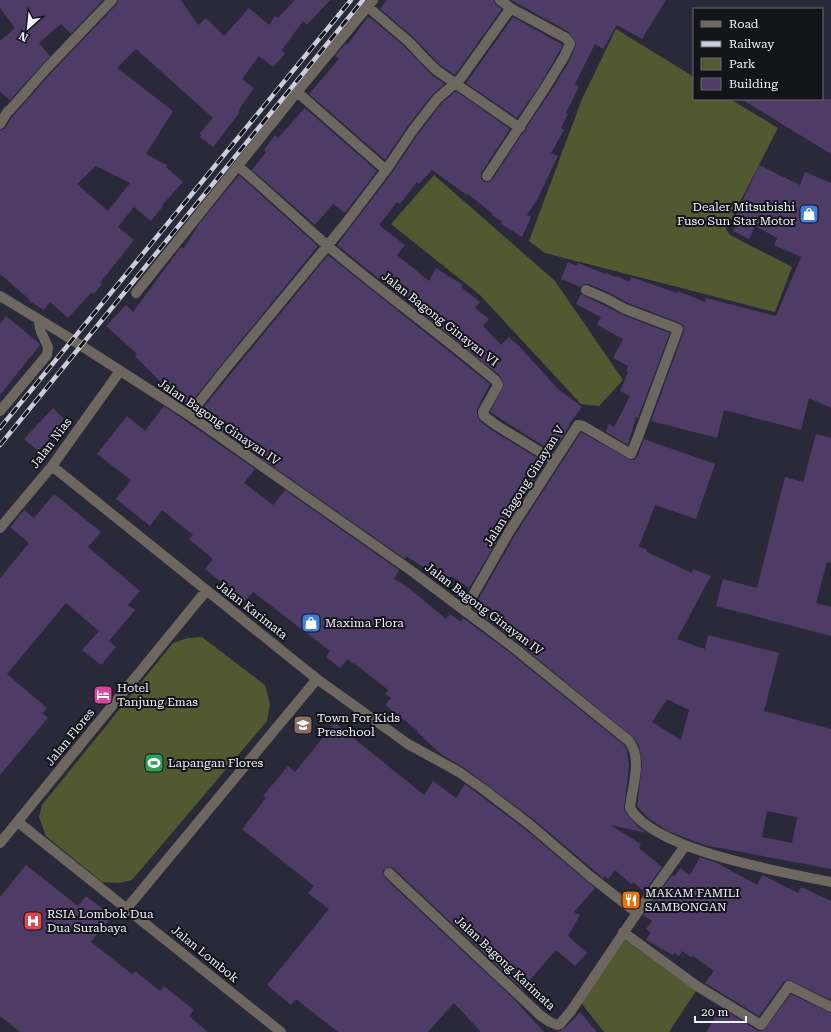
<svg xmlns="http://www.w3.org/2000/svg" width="831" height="1032" font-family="'Roboto Serif',serif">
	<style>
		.green { fill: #525930 }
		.building { fill: #4e3b66; fill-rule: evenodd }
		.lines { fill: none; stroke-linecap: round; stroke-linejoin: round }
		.minor { stroke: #6e6760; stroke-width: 10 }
		.rail-casing { stroke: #cdcdd9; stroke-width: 4.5 }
		.rail { stroke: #13131a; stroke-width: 3; stroke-dasharray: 9; stroke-linecap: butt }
		.labels { text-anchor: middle; stroke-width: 4; stroke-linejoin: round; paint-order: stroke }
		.poi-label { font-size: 12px; fill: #f0f0fb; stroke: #13131a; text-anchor: start }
		.street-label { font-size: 12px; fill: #f0f0fb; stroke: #13131a }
	</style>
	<rect width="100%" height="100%" fill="#29293a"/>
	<path class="green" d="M 616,29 L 694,77 L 694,99 L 730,99 L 778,128 L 726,229 L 730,235 L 792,267 L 775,312 L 545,253 L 529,241 L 582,99 Z
		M 434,175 L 555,281 L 623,380 L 599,406 L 581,404 L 480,295 L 391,224 Z
		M 202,637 L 265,685 L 270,704 L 267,721 L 132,880 L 119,883 L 102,882 L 46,836 L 39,817 L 42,805 L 173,643 L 188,638 Z
		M 625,940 L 696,991 L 669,1032 L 604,1032 L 578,999 Z"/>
	<path class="building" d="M 0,0 L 103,0 L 71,34 L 61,24 L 39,43 L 50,56 L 10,100 L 0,92 L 0,41 L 15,28 L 0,8 Z
		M 118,0 L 181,0 L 198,25 L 206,18 L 224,36 L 249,8 L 269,25 L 275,16 L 278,18 L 295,0 L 330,0 L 307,25 L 303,21 L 282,50 L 285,54 L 273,67 L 259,56 L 242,79 L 254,88 L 238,111 L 240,112 L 213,147 L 200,137 L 201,135 L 199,134 L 213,118 L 136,49 L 117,68 L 173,111 L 146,154 L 167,165 L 166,167 L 183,182 L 162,205 L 163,206 L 151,221 L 134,207 L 118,227 L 134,240 L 100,283 L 102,284 L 94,294 L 91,293 L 68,318 L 50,302 L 44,310 L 29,301 L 30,300 L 0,274 L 0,130 L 5,128 L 12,117 L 51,73 L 117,4 ZM 96,166 L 130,183 L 108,211 L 77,184 Z
		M 387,0 L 494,0 L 496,5 L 502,9 L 455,75 L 440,65 L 413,37 L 380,9 Z
		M 511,0 L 666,0 L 642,39 L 617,25 L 603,49 L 595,44 L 575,84 L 579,87 L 566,113 L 568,114 L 561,128 L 564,130 L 551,153 L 558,156 L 537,200 L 527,215 L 531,217 L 522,237 L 501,224 L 502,222 L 492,215 L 493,214 L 468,194 L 467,195 L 432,170 L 419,184 L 417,182 L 400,204 L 397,202 L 379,225 L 405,245 L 397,255 L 429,281 L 436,268 L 463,285 L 461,287 L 480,302 L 475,308 L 489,319 L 483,326 L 501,345 L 509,337 L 520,347 L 558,389 L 582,407 L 569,424 L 570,425 L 553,452 L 490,412 L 504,385 L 499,375 L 337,245 L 391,174 L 418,134 L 442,103 L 456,91 L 510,129 L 481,173 L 481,179 L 484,182 L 490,182 L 492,180 L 522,134 L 526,131 L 526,128 L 551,91 L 570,60 L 576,44 L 569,32 Z
		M 368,17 L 372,19 L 405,47 L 432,75 L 445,84 L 432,95 L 408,126 L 385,160 L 309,94 L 339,59 L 335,56 L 346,43 L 348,44 Z
		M 513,17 L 563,45 L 540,85 L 517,118 L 466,83 Z
		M 741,99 L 831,99 L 831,154 Z
		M 305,108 L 377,171 L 345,213 L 333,204 L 315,225 L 252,170 L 266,152 L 264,150 L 275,135 L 278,138 Z
		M 759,165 L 800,185 L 805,172 L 831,183 L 831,408 L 809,398 L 801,430 L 724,410 L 717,438 L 651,421 L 684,331 L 683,325 L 680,323 L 628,303 L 610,293 L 589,284 L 585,284 L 580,287 L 561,279 L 568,262 L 577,266 L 578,263 L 605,274 L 605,273 L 616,277 L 617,276 L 629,282 L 631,277 L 677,293 L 678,291 L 705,302 L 706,298 L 776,316 L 801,257 L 774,245 L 777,238 L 755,226 L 749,239 L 733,231 L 739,219 L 735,217 Z
		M 239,175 L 318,246 L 188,406 L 160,387 L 163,384 L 135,356 L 137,354 L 106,326 L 126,305 L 133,312 L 175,255 L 181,247 L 184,248 L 199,224 Z
		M 328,255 L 490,384 L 477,409 L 477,414 L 480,421 L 493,431 L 546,463 L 504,529 L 469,588 L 451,576 L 447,582 L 406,556 L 405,559 L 198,414 Z
		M 581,294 L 623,315 L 670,333 L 638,418 L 636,417 L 628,445 L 606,432 L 609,424 L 614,427 L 630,396 L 620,391 L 628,372 L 626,371 L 628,366 L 613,358 L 623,339 L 597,325 L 601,317 L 576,304 Z
		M 6,316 L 39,343 L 40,345 L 0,395 L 0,324 Z
		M 164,406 L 255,469 L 244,483 L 273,505 L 285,490 L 399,570 L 394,579 L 409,588 L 446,619 L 450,614 L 461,622 L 463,618 L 509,652 L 624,745 L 627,751 L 629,765 L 624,810 L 639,828 L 647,833 L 610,825 L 641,844 L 639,848 L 662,867 L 644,892 L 633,882 L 631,884 L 615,870 L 608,879 L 605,876 L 603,878 L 533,819 L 463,767 L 442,755 L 417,732 L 418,731 L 385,705 L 391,698 L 385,694 L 388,690 L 354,663 L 353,664 L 348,659 L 340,668 L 326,657 L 330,651 L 253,592 L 245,601 L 205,569 L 213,559 L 189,539 L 193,535 L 162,510 L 150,526 L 116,499 L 131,480 L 97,454 L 127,416 L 145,431 Z
		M 53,408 L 66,421 L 38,451 L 24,439 Z
		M 581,432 L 631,460 L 634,460 L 637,457 L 644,439 L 715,464 L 696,519 L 655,505 L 639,546 L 647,550 L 647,552 L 679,567 L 692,573 L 693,569 L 711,576 L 677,639 L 705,649 L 708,635 L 779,653 L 764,711 L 831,729 L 831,869 L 704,845 L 668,831 L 648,818 L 637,806 L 642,764 L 639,746 L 634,738 L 517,642 L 473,609 L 515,535 ZM 667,699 L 689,710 L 681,740 L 652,722 ZM 767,811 L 797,817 L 792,843 L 762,837 Z
		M 816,434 L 831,438 L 831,563 L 827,562 L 816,603 L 831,607 L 831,636 L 716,606 L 723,579 L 757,588 L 785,477 L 803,482 Z
		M 54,494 L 101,532 L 88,547 L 140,591 L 128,605 L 135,610 L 109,641 L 116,647 L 101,665 L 82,650 L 99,631 L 66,603 L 7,674 L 47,708 L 42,713 L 48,718 L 0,775 L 0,578 L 29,543 L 10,527 L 24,510 L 34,518 Z
		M 335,723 L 424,795 L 433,781 L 456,798 L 465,784 L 525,829 L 595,888 L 574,912 L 580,915 L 568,936 L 587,953 L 575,966 L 556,950 L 522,989 L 393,868 L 388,867 L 383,871 L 385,878 L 514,999 L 544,1032 L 481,1032 L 454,1003 L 428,1032 L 338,1032 L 296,999 L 291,1005 L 267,985 L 329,909 L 308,893 L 314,886 L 242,829 L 266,798 L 263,796 L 288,766 L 295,772 Z
		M 700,857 L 717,863 L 757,885 L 762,875 L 798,893 L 801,887 L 831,901 L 831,1000 L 789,980 L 784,982 L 759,1016 L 705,983 L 714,971 L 693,956 L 691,957 L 682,951 L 679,956 L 674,953 L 673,955 L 646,940 L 651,932 L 646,929 L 652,921 L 643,915 L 672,875 L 674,877 L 680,868 L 690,875 Z
		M 26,865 L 78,906 L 86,896 L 112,916 L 91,942 L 132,974 L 135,971 L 160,991 L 164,986 L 194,1010 L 189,1016 L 208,1032 L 20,1032 L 0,1016 L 0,897 Z
		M 791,994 L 831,1013 L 831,1032 L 706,1032 L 721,1008 L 758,1031 L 763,1031 Z
		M 580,1012 L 597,1032 L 557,1032 L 565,1028 Z"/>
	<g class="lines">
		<path class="minor" d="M 368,7 L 409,42 L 424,58 L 436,70 L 520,128
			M 297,92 L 386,170
			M 0,124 L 8,111 L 9,111 L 46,69 L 112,0
			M 238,166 C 269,192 298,220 329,247 C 383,293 441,334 495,380 L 498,385 L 483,412 L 484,416 L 496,425 L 555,461
			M 487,176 L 545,88 L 564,57 L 570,44 L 566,38 L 512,9 L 500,0
			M 136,293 L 297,92 L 373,0
			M 0,296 L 63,334 L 189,415 L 413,572 L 513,647 L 629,741 C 643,759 632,787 630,808 C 655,851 783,872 831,882
			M 0,411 L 47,355 L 48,347 L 41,332 L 38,319
			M 189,415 L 228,366 L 342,228 L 386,170 L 413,130 L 437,99 L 461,78 L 508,12 L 512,9
			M 52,466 L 317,679 L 408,744 L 459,772 L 483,789 L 529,824 L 591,877 L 637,913
			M 0,528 L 52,466 L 120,371
			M 465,609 L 509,532 L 578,425 L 583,426 L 631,454 L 638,437 L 678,329 L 625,309 L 607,299 L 586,290
			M 18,822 L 281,1032
			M 0,843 L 206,591
			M 389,873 L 541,1016 L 550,1022 L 557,1025 L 560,1024 L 571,1011 L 637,913 L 685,846
			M 127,908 L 317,679
			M 623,932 L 697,986 L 761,1025 L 789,986 L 831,1007"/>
		<g class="rail-casing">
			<path id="rail" d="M 0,428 L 351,0
				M 0,445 L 363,0"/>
		</g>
		<use href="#rail" class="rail"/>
	</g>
	<defs>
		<g id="shop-square" transform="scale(1)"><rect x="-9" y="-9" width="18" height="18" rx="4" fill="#3f7fe0" stroke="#13131a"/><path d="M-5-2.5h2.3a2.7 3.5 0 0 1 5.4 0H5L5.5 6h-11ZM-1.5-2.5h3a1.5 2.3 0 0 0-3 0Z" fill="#fff"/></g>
		<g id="hotel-square" transform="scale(1)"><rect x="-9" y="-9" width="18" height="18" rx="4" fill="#d1479c" stroke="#13131a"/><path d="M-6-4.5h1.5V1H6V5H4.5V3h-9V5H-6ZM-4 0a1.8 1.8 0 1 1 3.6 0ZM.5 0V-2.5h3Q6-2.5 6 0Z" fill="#fff"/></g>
		<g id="school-square" transform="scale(1)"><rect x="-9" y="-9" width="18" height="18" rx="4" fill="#8d6e63" stroke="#13131a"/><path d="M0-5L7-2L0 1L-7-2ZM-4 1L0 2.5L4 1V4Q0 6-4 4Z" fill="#fff"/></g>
		<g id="stadium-square" transform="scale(1)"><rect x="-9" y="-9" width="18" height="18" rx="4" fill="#2e9e5b" stroke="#13131a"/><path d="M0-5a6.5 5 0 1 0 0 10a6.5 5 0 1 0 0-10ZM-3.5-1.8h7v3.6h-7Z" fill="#fff"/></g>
		<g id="restaurant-square" transform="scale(1)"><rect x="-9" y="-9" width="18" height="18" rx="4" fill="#e8710a" stroke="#13131a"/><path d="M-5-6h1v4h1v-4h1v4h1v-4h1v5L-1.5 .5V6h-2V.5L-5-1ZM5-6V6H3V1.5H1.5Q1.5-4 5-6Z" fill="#fff"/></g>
		<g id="hospital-square" transform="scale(1)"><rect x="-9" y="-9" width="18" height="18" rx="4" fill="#e0444e" stroke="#13131a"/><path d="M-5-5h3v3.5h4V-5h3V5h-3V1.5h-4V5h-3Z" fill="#fff"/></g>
	</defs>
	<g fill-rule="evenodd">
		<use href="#shop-square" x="809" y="214"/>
		<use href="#shop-square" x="311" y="623"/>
		<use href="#hotel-square" x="103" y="695"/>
		<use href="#school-square" x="303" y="725"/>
		<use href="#stadium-square" x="154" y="763"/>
		<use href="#restaurant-square" x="631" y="900"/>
		<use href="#hospital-square" x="33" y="921"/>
	</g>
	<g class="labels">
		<g class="poi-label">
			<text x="795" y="211" text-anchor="end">Dealer Mitsubishi<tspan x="795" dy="14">Fuso Sun Star Motor</tspan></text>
			<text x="325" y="627">Maxima Flora</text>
			<text x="117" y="692">Hotel<tspan x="117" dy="14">Tanjung Emas</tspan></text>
			<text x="317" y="722">Town For Kids<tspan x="317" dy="14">Preschool</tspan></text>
			<text x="168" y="767">Lapangan Flores</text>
			<text x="645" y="897">MAKAM FAMILI<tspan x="645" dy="14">SAMBONGAN</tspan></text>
			<text x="47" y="918">RSIA Lombok Dua<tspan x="47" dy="14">Dua Surabaya</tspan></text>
		</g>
		<g class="street-label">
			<text transform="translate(440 319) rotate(38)" y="4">Jalan Bagong Ginayan VI</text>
			<text transform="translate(219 422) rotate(34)" y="4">Jalan Bagong Ginayan IV</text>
			<text transform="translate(51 443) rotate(-53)" y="4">Jalan Nias</text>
			<text transform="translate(524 486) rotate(-58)" y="4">Jalan Bagong Ginayan V</text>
			<text transform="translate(484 609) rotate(37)" y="4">Jalan Bagong Ginayan IV</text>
			<text transform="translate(252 610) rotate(38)" y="4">Jalan Karimata</text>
			<text transform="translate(70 737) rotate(-51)" y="4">Jalan Flores</text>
			<text transform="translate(205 954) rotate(39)" y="4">Jalan Lombok</text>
			<text transform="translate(505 963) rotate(43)" y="4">Jalan Bagong Karimata</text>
		</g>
	</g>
	<rect x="693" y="8" width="130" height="92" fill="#13131a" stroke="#6b6b74"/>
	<rect x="701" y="21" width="20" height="6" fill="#6e6760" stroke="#6b6b74"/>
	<text x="729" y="28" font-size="12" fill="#f0f0fb">Road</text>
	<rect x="701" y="41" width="20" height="6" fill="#cdcdd9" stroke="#6b6b74"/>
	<text x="729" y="48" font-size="12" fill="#f0f0fb">Railway</text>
	<rect x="701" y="58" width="20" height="12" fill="#525930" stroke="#6b6b74"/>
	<text x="729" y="68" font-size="12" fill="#f0f0fb">Park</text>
	<rect x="701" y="78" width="20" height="12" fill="#4e3b66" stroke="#6b6b74"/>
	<text x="729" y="88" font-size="12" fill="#f0f0fb">Building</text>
	<g transform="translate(28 28) rotate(207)" stroke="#13131a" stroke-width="3" paint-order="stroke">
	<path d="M0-3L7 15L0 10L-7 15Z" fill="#f0f0fb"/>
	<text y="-6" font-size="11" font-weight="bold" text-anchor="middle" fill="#f0f0fb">N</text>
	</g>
	<path d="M695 1016v6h51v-6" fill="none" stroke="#f0f0fb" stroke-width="2"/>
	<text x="701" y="1016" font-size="12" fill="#f0f0fb" stroke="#13131a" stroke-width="3" paint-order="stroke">20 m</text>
</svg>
